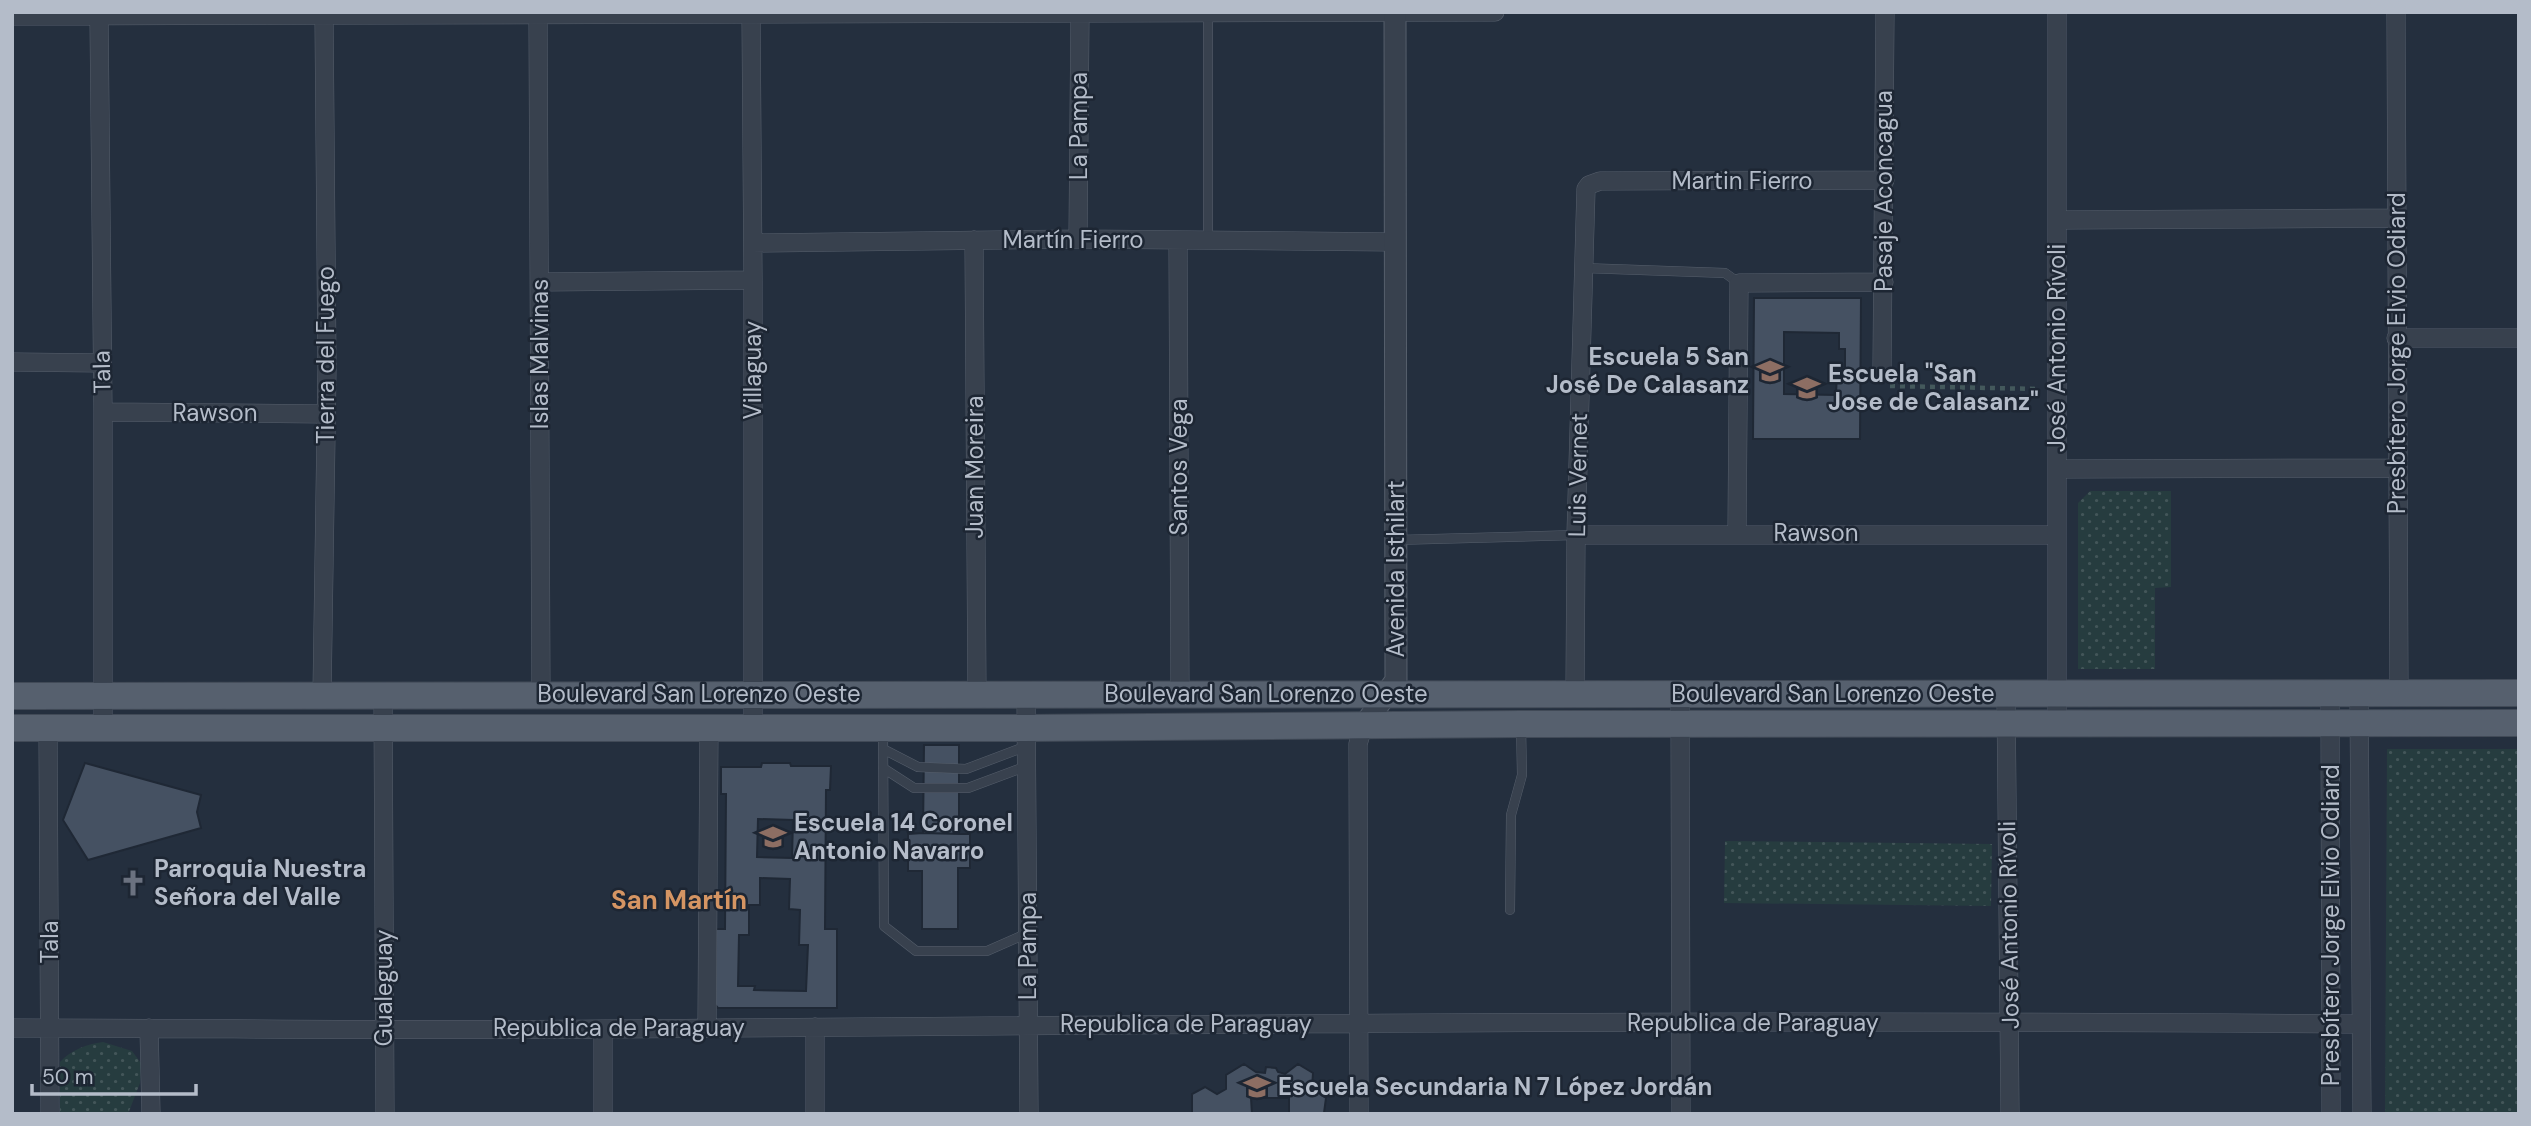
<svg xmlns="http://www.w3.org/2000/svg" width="2531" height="1126" font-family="'DM Sans',sans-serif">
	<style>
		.green { fill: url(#green-dots) }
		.building { fill: #455162; stroke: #1f2835; stroke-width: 2; fill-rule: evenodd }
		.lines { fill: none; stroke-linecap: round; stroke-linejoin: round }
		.service-casing { stroke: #565f6c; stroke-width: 10 }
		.minor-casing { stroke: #565f6c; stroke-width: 19 }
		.tertiary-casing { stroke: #565f6c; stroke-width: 23 }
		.primary-casing { stroke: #414a57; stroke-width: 28 }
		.path { stroke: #44595c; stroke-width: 4.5; stroke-dasharray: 5 5; stroke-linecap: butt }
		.service { stroke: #38414e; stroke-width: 9 }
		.minor { stroke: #38414e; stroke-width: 18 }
		.tertiary { stroke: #38414e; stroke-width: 21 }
		.primary { stroke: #56606e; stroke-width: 26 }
		.labels { text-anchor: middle; stroke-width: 5; stroke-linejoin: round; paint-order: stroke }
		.street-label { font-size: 24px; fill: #b4bcc9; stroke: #1d2633 }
		.poi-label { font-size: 24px; font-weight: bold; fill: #b4bcc9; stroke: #1d2633; text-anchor: start }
		.neighbourhood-label { font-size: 26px; font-weight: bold; fill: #d59563; stroke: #1d2633 }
	</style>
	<defs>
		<pattern id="green-dots" width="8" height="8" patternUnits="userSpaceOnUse" patternTransform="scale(1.75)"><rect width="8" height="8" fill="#263c3f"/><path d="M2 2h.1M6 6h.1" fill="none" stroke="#435659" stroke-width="1.8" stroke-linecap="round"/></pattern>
	</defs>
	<rect width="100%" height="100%" fill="#242f3e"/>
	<path class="green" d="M 2090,491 L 2171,491 L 2171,587 L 2155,588 L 2155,669 L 2078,669 L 2078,503 Z
		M 2387,749 L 2519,749 L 2519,1114 L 2385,1114 Z
		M 1725,841 L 1992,844 L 1991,906 L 1724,903 Z
		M 103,1042 L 132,1051 L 141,1063 L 140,1083 L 128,1114 L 60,1114 L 60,1062 C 71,1050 87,1044 103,1042 Z"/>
	<path class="building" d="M 1754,298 L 1861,298 L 1860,439 L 1753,439 ZM 1784,332 L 1839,333 L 1839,349 L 1845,349 L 1845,371 L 1837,371 L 1836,395 L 1784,394 Z
		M 924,745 L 959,745 L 959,834 L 923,833 Z
		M 85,763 L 201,795 L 197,812 L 201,828 L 88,860 L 63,820 Z
		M 762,763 L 790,763 L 791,766 L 831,766 L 830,790 L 826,790 L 825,929 L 837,929 L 837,1008 L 718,1008 L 709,998 L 709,929 L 725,929 L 726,794 L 721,794 L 721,767 L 761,767 ZM 758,819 L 793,820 L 792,858 L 757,857 ZM 760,878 L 790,879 L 789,909 L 800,910 L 799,945 L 808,945 L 806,991 L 754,990 L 755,986 L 738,986 L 739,935 L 749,935 L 749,905 L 760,905 Z
		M 923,833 L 970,834 L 970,868 L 958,868 L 958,929 L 922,929 L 922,871 L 908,871 L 908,834 Z
		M 1244,1064 L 1256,1072 L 1265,1073 L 1266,1067 L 1276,1068 L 1278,1072 L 1285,1074 L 1298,1064 L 1313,1073 L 1312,1088 L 1326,1098 L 1324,1113 L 1289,1114 L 1289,1098 L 1251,1098 L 1252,1114 L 1192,1114 L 1192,1094 L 1205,1087 L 1217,1094 L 1226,1089 L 1226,1075 Z"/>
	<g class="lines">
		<g class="service-casing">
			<path id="service" d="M 1208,14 L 1208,240
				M 1583,268 L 1725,273 L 1739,283
				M 1396,540 L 1576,535
				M 883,730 L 884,926 L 916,951 L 987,951 L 1028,933
				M 883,749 L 918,767 L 966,769 L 1027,746
				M 883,768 L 914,788 L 968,788 L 1027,766
				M 1510,910 L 1511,815 L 1522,775 L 1521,726"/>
		</g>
		<g class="minor-casing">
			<path id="minor" d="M 751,12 L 753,280 L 753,728
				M 2396,12 L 2399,693
				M 538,14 L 541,695
				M 12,16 L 1495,12
				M 99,16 L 103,412 L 103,729
				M 2058,220 L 2396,218
				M 1078,239 L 1080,12
				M 974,240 L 977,694
				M 1178,240 L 1180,695
				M 753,243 L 1078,239 L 1394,242
				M 540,282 L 753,280
				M 2396,338 L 2519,338
				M 12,362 L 102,363
				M 1882,370 L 1885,12
				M 103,412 L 326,414
				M 2057,469 L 2397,468
				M 1737,533 L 1739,283 L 1884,282
				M 1576,535 L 2057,535
				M 1575,693 L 1576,535 L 1586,189 L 1589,185 L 1600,181 L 1885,180
				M 1680,693 L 1681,1114
				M 1026,694 L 1029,1114
				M 322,695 L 327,368 L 324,15
				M 383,695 L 385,1114
				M 2006,695 L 2010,1114
				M 2330,695 L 2331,1114
				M 2359,695 L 2362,1114
				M 2057,725 L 2057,12
				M 48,729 L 50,1114
				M 707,1027 L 709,728
				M 12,1028 C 209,1028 406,1031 602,1029 C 1188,1024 1774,1019 2360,1024
				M 149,1028 L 151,1114
				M 603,1029 L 603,1114
				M 815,1114 L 815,1027
				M 1359,1114 L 1358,744 L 1363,727"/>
		</g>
		<g class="tertiary-casing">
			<path id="tertiary" d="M 1363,727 L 1396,680 L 1395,12"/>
		</g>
		<g class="primary-casing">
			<path id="primary" d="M 12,696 L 2519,693
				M 12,728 L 1027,728 L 1521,724 L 2519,723"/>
		</g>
		<path class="path" d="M 1890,386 L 2039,389"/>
		<use href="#service" class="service"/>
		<use href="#minor" class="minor"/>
		<use href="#tertiary" class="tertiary"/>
		<use href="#primary" class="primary"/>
	</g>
	<defs>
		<g id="school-bare" transform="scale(2.1)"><path d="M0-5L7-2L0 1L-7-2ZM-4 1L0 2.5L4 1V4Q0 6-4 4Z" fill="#8d6e63" stroke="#1d2633" stroke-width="2.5" paint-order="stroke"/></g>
		<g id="church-bare" transform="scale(2.1)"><path d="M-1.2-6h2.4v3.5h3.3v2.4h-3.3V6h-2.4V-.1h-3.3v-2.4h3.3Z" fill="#6b7280" stroke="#1d2633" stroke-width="2.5" paint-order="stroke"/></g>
	</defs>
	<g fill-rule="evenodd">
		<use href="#school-bare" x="1770" y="371"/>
		<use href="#school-bare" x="1807" y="388"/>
		<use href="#school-bare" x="773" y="837"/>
		<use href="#church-bare" x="133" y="883"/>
		<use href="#school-bare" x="1257" y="1087"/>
	</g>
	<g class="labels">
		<g class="street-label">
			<text transform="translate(1079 126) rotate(-90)" y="8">La Pampa</text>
			<text x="1742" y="189">Martin Fierro</text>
			<text transform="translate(1884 191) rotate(-90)" y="8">Pasaje Aconcagua</text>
			<text x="1073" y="248">Martín Fierro</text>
			<text transform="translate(2057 348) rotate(-90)" y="8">José Antonio Rívoli</text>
			<text transform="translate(2397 353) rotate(-90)" y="8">Presbítero Jorge Elvio Odiard</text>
			<text transform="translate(540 354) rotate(-90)" y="8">Islas Malvinas</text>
			<text transform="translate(326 355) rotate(-90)" y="8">Tierra del Fuego</text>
			<text transform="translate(753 370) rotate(-90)" y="8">Villaguay</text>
			<text transform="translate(102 372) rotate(-91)" y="8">Tala</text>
			<text x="215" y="421">Rawson</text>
			<text transform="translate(975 467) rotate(-90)" y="8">Juan Moreira</text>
			<text transform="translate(1179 467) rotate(-90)" y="8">Santos Vega</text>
			<text transform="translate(1578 475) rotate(-89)" y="8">Luis Vernet</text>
			<text x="1816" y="541">Rawson</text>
			<text transform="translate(1396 569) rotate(-90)" y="8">Avenida Isthilart</text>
			<text x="699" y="702">Boulevard San Lorenzo Oeste</text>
			<text x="1266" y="702">Boulevard San Lorenzo Oeste</text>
			<text x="1833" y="702">Boulevard San Lorenzo Oeste</text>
			<text transform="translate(2009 925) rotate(-91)" y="8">José Antonio Rívoli</text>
			<text transform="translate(2331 925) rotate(-90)" y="8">Presbítero Jorge Elvio Odiard</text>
			<text transform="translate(50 942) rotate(-90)" y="8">Tala</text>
			<text transform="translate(1028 946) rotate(-90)" y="8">La Pampa</text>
			<text transform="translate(384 988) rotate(-90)" y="8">Gualeguay</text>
			<text x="1753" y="1031">Republica de Paraguay</text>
			<text x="1186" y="1032">Republica de Paraguay</text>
			<text x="619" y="1036">Republica de Paraguay</text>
		</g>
		<g class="poi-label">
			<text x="1749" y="365" text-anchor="end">Escuela 5 San<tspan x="1749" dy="28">José De Calasanz</tspan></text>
			<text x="1828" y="382">Escuela "San<tspan x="1828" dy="28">Jose de Calasanz"</tspan></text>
			<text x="794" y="831">Escuela 14 Coronel<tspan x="794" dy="28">Antonio Navarro</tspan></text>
			<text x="154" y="877">Parroquia Nuestra<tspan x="154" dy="28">Señora del Valle</tspan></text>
			<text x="1278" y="1095">Escuela Secundaria N 7 López Jordán</text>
		</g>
		<g class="neighbourhood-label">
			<text x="679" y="909">San Martín</text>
		</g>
	</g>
	<rect width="2531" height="1126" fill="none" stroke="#b4bcc9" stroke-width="28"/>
	<path d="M32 1084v10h164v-10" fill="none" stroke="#b4bcc9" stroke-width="3.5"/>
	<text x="42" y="1084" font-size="21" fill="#b4bcc9" stroke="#1d2633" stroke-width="5" paint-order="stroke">50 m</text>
</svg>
